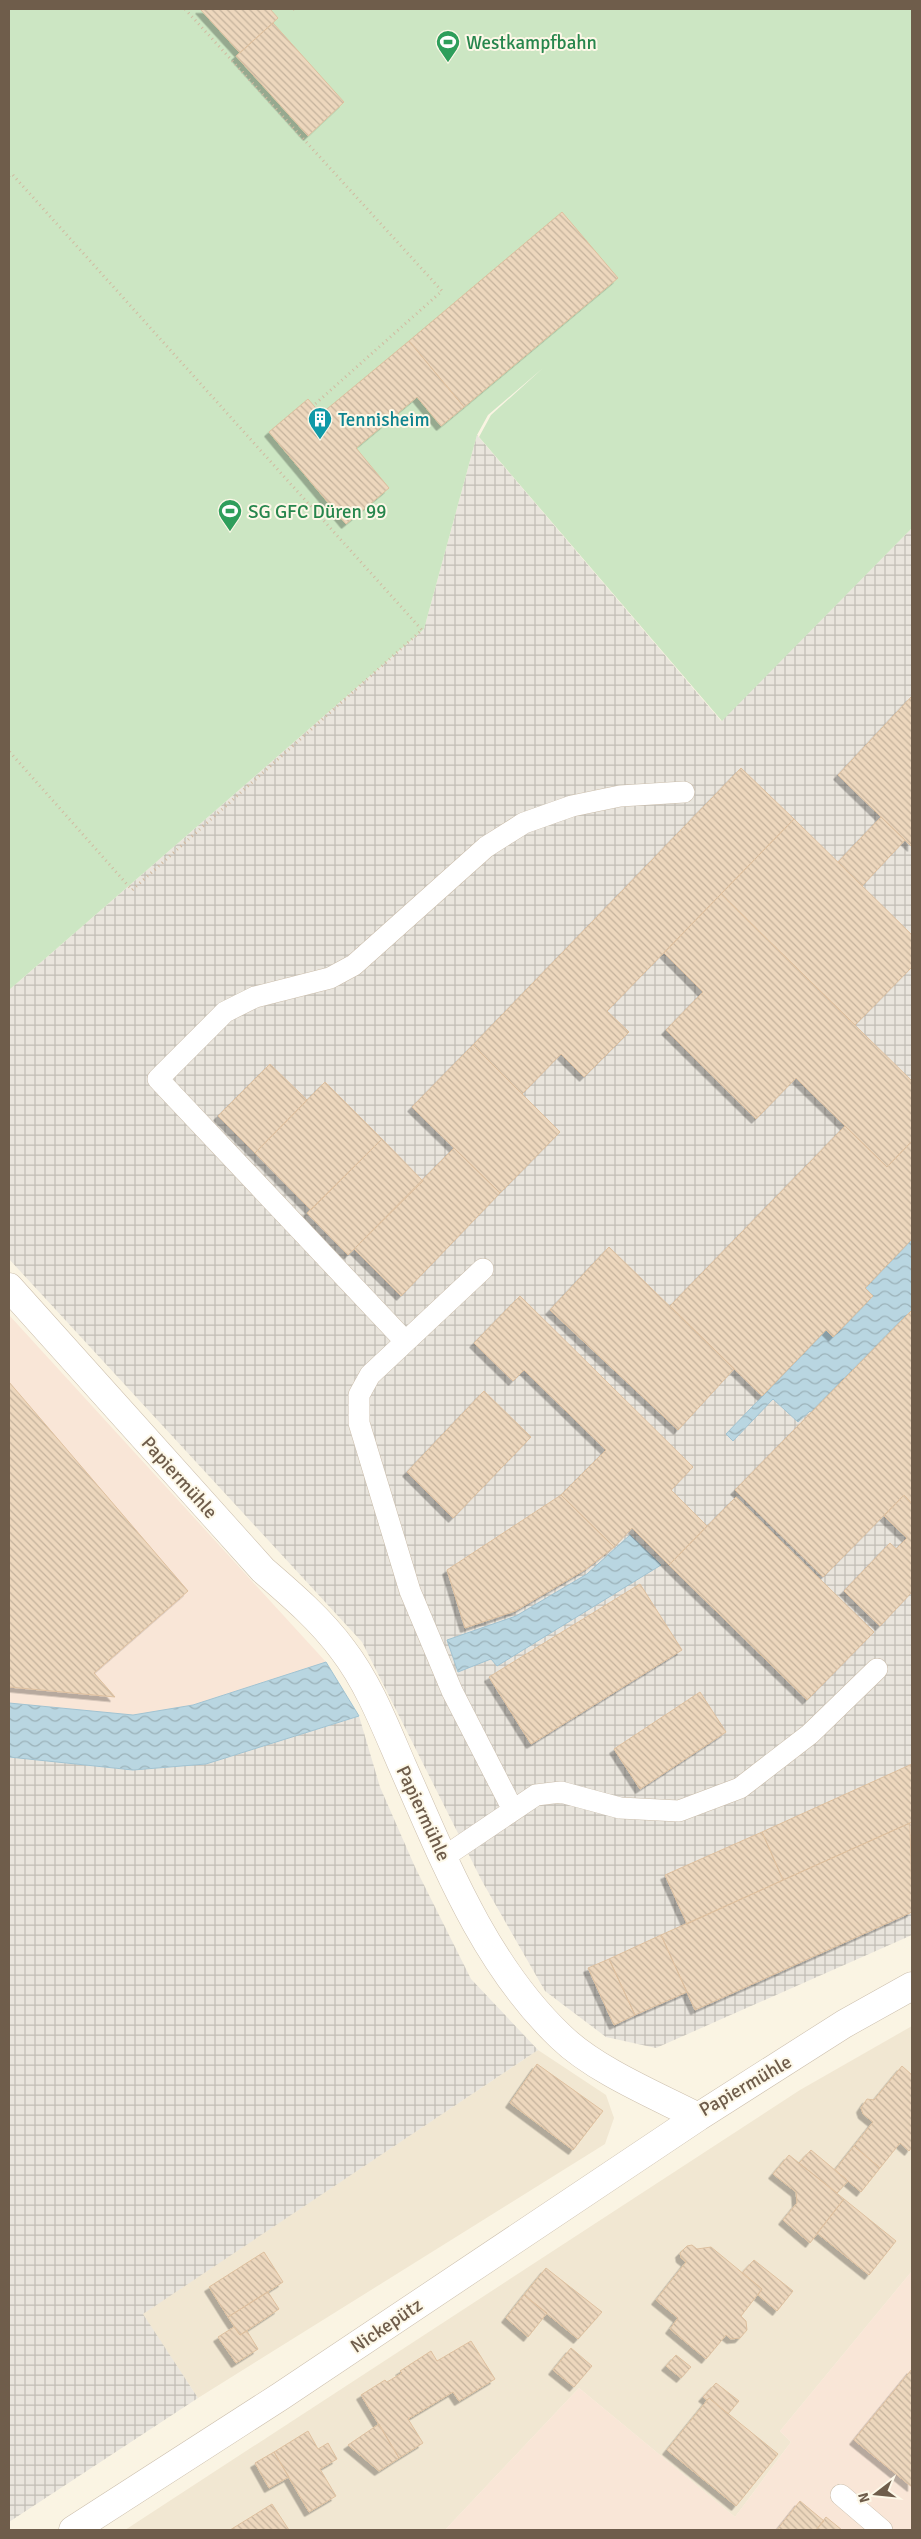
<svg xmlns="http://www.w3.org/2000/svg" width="921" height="2539" font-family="Signika,sans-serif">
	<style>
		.residential { fill: #f1e7d2 }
		.commercial { fill: #f9e6d7 }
		.industrial { fill: url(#industrial-grid) }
		.grass { fill: #cce6c3 }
		.water { fill: url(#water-waves); stroke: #a1c3d2 }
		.building { fill: url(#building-back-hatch); stroke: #dec09f; filter: url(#shadow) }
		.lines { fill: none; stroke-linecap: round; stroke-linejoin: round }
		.service-casing { stroke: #ccbfad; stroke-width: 22 }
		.minor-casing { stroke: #ccbfad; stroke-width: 29 }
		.path { stroke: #d1baa1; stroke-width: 3; stroke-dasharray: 1 4; stroke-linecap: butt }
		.service { stroke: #fff; stroke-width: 21 }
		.minor { stroke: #fff; stroke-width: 28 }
		.labels { text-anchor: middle; stroke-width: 4; stroke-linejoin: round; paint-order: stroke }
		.leisure-label { font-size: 19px; fill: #27864d; stroke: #fdf8e8; text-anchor: start }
		.culture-label { font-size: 19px; fill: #0d838f; stroke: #fdf8e8; text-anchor: start }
		.street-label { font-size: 19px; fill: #6f5d4b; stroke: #fdf8e8 }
	</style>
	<defs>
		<pattern id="industrial-grid" width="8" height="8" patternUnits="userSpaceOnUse" patternTransform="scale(1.25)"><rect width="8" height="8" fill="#e9e5dd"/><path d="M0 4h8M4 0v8" fill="none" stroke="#c1bdb5"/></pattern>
		<pattern id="water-waves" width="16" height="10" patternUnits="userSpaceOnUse" patternTransform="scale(1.25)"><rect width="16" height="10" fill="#b9d6e1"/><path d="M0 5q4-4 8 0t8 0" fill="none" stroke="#9bb1b8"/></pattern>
		<pattern id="building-back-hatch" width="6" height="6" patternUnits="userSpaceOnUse" patternTransform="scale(1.25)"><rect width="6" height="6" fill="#edd7bd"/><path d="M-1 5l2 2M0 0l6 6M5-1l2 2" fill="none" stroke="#c4b29c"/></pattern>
		<filter id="shadow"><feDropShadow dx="-4.5" dy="4.5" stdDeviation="0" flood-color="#0004"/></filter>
	</defs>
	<rect width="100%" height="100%" fill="#faf4e3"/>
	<path class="residential" d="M 912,2026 L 912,2271 L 780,2431 L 791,2442 L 735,2517 L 579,2388 L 445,2530 L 125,2530 L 800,2090 Z
		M 538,2050 L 606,2095 L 614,2118 L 605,2144 L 198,2398 L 142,2314 Z"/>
	<path class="commercial" d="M 9,1315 L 326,1662 L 193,1705 L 133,1715 L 9,1703 Z
		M 912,2271 L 912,2530 L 445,2530 L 579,2388 L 735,2517 L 791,2442 L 780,2431 Z"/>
	<path class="industrial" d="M 477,435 L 721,721 L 912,528 L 912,1935 L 656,2048 L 606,2037 L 545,1991 L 482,1881 L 362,1642 L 9,1259 L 9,990 L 424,629 Z
		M 359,1716 L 380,1787 L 415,1867 L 471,1979 L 538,2050 L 143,2314 L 198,2398 L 9,2522 L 9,1757 L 133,1770 L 206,1764 Z"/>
	<path class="grass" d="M 9,9 L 912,9 L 912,528 L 722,721 L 479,437 L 491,415 L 543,368 L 488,415 L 477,435 L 424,629 L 9,990 Z"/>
	<path class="water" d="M 912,1239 L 912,1311 L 814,1410 L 814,1413 L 810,1411 L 798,1422 L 773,1399 L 733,1441 L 726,1434 L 826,1330 L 833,1337 L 873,1296 L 865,1288 Z
		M 630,1535 L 661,1565 L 497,1666 L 491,1659 L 458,1672 L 447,1640 L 516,1616 L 587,1574 Z
		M 326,1662 L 359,1716 L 206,1764 L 133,1770 L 9,1757 L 9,1703 L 133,1715 L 193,1705 Z"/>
	<path class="building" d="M 200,9 L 270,9 L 278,18 L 240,53 Z
		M 273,23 L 344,102 L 308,136 L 236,56 Z
		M 562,212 L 618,278 L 464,407 L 409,341 Z
		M 409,341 L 464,407 L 441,426 L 417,397 L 356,448 L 389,488 L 346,524 L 269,432 L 308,399 L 321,414 Z
		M 912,696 L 912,847 L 838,775 Z
		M 741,768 L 794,819 L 607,1011 L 629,1032 L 584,1077 L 561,1054 L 522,1094 L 473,1045 Z
		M 881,817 L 905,840 L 862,886 L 838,862 Z
		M 794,819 L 912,935 L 912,967 L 855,1025 L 721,894 Z
		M 721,894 L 912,1081 L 912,1141 L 887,1167 L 796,1078 L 756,1119 L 666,1030 L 703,992 L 664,953 Z
		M 473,1045 L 560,1132 L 500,1193 L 412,1107 Z
		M 270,1064 L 307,1100 L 255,1153 L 218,1116 Z
		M 325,1082 L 382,1139 L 311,1210 L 255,1153 Z
		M 845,1126 L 887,1167 L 912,1141 L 912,1239 L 865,1288 L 873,1296 L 833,1337 L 826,1330 L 762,1396 L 670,1306 Z
		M 382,1139 L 423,1181 L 348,1255 L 307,1213 Z
		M 454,1148 L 500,1193 L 401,1296 L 354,1249 Z
		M 609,1247 L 734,1369 L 678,1430 L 550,1310 Z
		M 520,1296 L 693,1467 L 671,1490 L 707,1526 L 669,1565 L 632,1528 L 614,1547 L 561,1495 L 606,1450 L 524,1370 L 513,1381 L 474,1343 Z
		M 912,1310 L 912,1504 L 904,1495 L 823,1577 L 735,1490 Z
		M 9,1382 L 188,1591 L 94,1673 L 115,1697 L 9,1687 Z
		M 484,1391 L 531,1437 L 453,1518 L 407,1472 Z
		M 561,1495 L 614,1547 L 586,1569 L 515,1611 L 465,1628 L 447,1570 Z
		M 904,1495 L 912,1504 L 912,1592 L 880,1626 L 844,1591 L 890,1543 L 896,1549 L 907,1538 L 884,1516 Z
		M 736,1497 L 874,1632 L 807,1700 L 669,1565 Z
		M 640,1584 L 682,1650 L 531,1744 L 489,1677 Z
		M 700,1692 L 726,1732 L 640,1789 L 614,1749 Z
		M 912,1764 L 912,1822 L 783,1880 L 762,1832 Z
		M 910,1823 L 912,1912 L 695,2010 L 661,1935 Z
		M 762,1832 L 783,1880 L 687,1924 L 665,1875 Z
		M 661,1935 L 687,1992 L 635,2015 L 609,1959 Z
		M 609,1959 L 635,2015 L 614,2025 L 588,1968 Z
		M 537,2064 L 603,2111 L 573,2150 L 510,2103 Z
		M 902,2066 L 912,2075 L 912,2147 L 909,2151 L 900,2143 L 880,2168 L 854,2146 L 873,2122 L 863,2114 L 861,2108 L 867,2099 L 874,2100 Z
		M 854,2146 L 880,2168 L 861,2192 L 835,2170 Z
		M 811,2150 L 848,2181 L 837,2193 L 799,2163 Z
		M 789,2155 L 844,2199 L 810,2243 L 783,2220 L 797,2203 L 796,2192 L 773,2174 Z
		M 844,2199 L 896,2241 L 869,2275 L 817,2233 Z
		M 692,2245 L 697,2249 L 711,2247 L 762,2289 L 741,2316 L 746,2321 L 747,2330 L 740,2338 L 731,2339 L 726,2335 L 706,2359 L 670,2329 L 678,2318 L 656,2300 L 686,2262 L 681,2258 L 680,2253 L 687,2246 Z
		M 264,2252 L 283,2282 L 228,2317 L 209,2287 Z
		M 754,2260 L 793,2291 L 777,2311 L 758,2295 L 762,2289 L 742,2273 Z
		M 546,2268 L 602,2312 L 578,2339 L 524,2295 Z
		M 268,2292 L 279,2309 L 240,2335 L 228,2317 Z
		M 524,2295 L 547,2313 L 528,2337 L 506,2318 Z
		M 234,2327 L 240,2335 L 247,2331 L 258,2349 L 236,2363 L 218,2337 Z
		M 471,2341 L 495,2379 L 459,2401 L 453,2392 L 408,2419 L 423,2443 L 399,2458 L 361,2395 L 385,2380 L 387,2382 L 402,2373 L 400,2371 L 431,2351 L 437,2361 Z
		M 571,2348 L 592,2366 L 574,2387 L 553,2370 Z
		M 676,2355 L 691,2367 L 681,2378 L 666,2366 Z
		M 912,2369 L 912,2487 L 854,2440 Z
		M 716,2383 L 739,2401 L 728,2414 L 709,2398 L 707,2400 L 703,2397 Z
		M 709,2398 L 778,2454 L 736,2506 L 667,2450 Z
		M 379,2424 L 399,2458 L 379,2471 L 348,2445 Z
		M 308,2431 L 318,2449 L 328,2443 L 337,2459 L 320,2469 L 336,2496 L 309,2512 L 274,2452 Z
		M 274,2452 L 289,2477 L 269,2488 L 255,2463 Z
		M 800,2501 L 824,2521 L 816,2530 L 777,2530 Z
		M 272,2504 L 289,2530 L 230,2530 Z
		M 826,2517 L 842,2530 L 816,2530 Z"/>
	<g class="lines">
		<g class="service-casing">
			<path id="service" d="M 483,1269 L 370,1375 L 359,1395 L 359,1423 L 410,1591 L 452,1691 L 513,1810
				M 405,1341 L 158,1079 L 225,1012 L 255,997 L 330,978 L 354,965 L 486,847 L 524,823 L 572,806 L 620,796 L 684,792
				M 444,1857 L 536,1795 L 561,1792 L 620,1808 L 679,1811 L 740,1788 L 810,1734 L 877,1669
				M 841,2495 L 882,2530"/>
		</g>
		<g class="minor-casing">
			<path id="minor" d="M 9,1287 L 263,1570 C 292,1595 321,1620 343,1650 C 369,1684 385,1726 402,1765 C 444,1860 484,1964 561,2037 C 595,2070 655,2095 698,2117 L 844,2024 L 912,1986
				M 73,2530 L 281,2396 L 698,2117"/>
		</g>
		<path class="path" d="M 185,9 L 442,291 L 314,405
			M 294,9 L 297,12
			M 9,176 L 12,174 L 422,630 L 132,890 L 9,751"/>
		<use href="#service" class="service"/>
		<use href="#minor" class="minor"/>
	</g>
	<defs>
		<g id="stadium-pin" transform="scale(1.25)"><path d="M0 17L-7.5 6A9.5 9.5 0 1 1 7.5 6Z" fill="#2e9e5b" stroke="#fdf8e8"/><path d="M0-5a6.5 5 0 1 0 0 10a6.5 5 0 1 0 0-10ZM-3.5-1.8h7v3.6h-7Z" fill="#fff"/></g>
		<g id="building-pin" transform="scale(1.25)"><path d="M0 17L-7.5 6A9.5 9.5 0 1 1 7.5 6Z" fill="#0f9aa8" stroke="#fdf8e8"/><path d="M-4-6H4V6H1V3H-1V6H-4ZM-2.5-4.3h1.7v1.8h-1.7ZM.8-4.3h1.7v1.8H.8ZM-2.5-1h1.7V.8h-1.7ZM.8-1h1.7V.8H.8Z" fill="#fff"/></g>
	</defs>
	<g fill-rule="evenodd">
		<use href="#stadium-pin" x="448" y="42"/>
		<use href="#building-pin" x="320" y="419"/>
		<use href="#stadium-pin" x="230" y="511"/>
	</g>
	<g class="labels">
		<g class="leisure-label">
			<text x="466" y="49">Westkampfbahn</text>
			<text x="248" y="518">SG GFC Düren 99</text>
		</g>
		<g class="culture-label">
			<text x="338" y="426">Tennisheim</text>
		</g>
		<g class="street-label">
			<text transform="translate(180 1477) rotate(48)" y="7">Papiermühle</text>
			<text transform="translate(424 1813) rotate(65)" y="7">Papiermühle</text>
			<text transform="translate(745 2085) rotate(-30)" y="7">Papiermühle</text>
			<text transform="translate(386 2325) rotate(-34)" y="7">Nickepütz</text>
		</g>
	</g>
	<rect width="921" height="2539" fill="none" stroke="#6f5d4b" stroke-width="20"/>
	<g transform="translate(876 2494) rotate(254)" stroke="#fdf8e8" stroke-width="4" paint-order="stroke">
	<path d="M0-4L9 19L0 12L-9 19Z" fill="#6f5d4b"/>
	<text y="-8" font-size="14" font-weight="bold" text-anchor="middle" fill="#6f5d4b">N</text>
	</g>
</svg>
